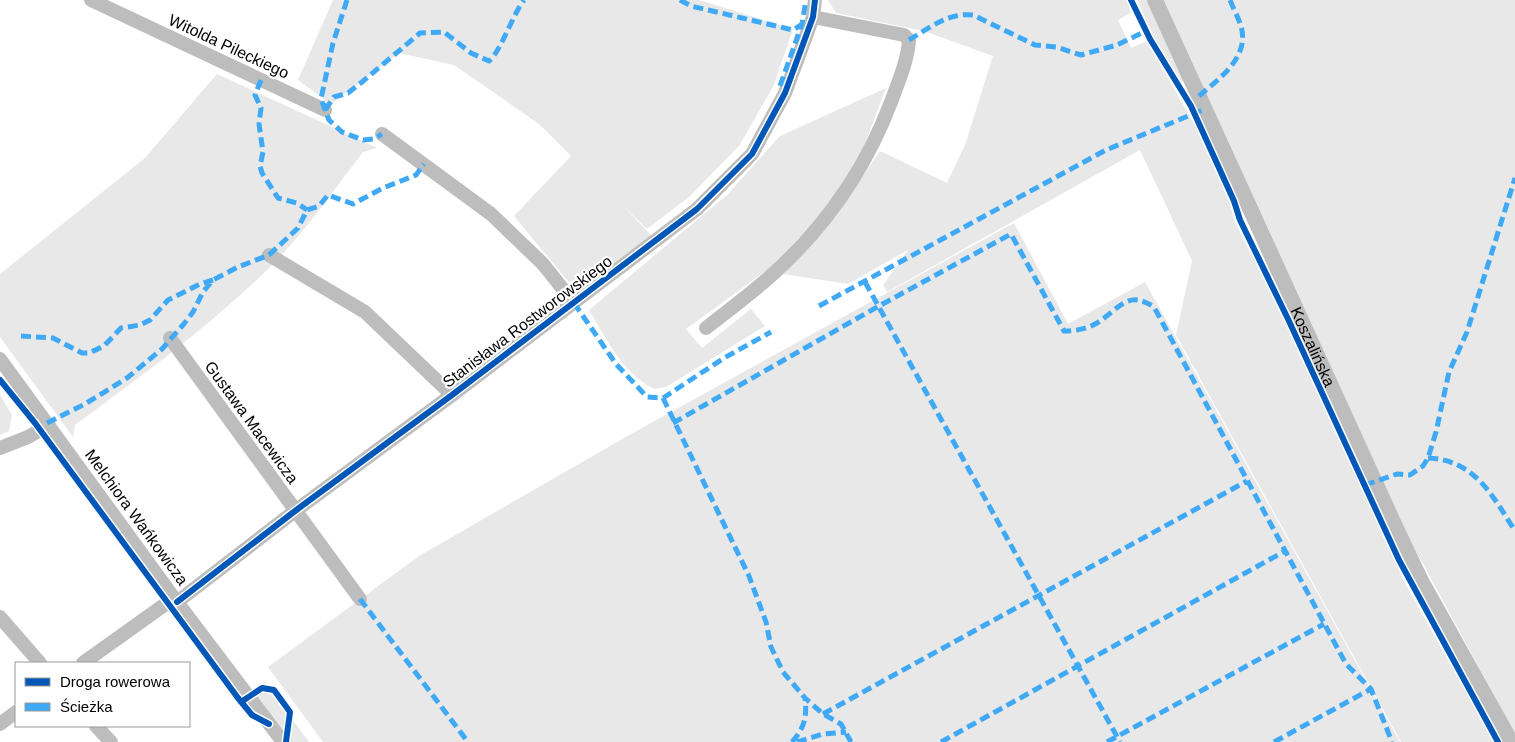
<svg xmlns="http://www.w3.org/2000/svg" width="1515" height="742" font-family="Arial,sans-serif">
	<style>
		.green { fill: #e8e8e8 }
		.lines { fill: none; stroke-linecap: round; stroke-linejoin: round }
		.minor { stroke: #bdbdbd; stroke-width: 14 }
		.tertiary { stroke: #bdbdbd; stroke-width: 16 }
		.quiet { stroke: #3fa9f5; stroke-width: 5; stroke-dasharray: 10 5; stroke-linecap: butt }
		.cycleway-casing { stroke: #fff; stroke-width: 9 }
		.cycleway { stroke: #0057b8; stroke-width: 6 }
		.labels { text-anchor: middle; stroke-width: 4.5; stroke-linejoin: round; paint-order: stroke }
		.street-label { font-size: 16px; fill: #000; stroke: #fff }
	</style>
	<rect width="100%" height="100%" fill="#fff"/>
	<path class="green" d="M 333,0 L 699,0 L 793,29 L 773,87 L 739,146 L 689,197 L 647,229 L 622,205 L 652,236 L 582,285 L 568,281 L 514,216 L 571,156 L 539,124 L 454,65 L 399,53 L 331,104 L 298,80 Z
		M 828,0 L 1127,0 L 1131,13 L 1118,20 L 1131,48 L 1147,41 L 1196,127 L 1230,204 L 1235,222 L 1283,316 L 1405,583 L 1494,742 L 1401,742 L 1176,335 L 1192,261 L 1140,150 L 887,292 L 883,285 L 908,250 L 848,284 L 783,274 L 835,217 L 880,151 L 947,183 L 965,145 L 993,56 L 924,31 L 836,13 Z
		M 1137,0 L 1147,0 L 1184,81 L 1181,82 L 1154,37 Z
		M 1164,0 L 1515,0 L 1515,734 L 1410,540 Z
		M 217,74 L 377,148 L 363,152 C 332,192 303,235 267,270 C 208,328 141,376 75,425 L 73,437 L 0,337 L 0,274 L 145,158 Z
		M 886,88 L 864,146 L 837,192 L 818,217 L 774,265 L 686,329 L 702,348 L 751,309 L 765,326 L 666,387 L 654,389 C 622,372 607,340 589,310 L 727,195 L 780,136 Z
		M 1014,223 L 1068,324 L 1145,282 L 1400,742 L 323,742 L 268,667 L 419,556 L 631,434 Z
		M 0,395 L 12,415 L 9,431 L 0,435 Z
		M 266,690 L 272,692 L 309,742 L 290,742 L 255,695 Z"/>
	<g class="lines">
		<path class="minor" d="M 91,0 L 325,110
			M 382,134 L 491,214 L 543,264 L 574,303
			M 269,255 L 365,312 L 452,395
			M 706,328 C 729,310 753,292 774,273 C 827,225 866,168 891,102 C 898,83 908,60 909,40 L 904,35 L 813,17
			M 170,338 L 360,599
			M 0,359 L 174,598 L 283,742
			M 0,448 L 28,437 L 49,425
			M 177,602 L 295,511 L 452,395 L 697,209 L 752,154 L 785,93 L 813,17 L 815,0
			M 0,617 L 40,663
			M 83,663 L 174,598
			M 0,724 L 16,712
			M 96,726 L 111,742"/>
		<path class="tertiary" id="s1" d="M 1155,0 L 1394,524 L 1421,581 L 1511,742"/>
		<path class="quiet" d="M 347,0 L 333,43 L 321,99 L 329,120 L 342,132 L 363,140 L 374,139 L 382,134
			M 680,0 L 691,6 L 793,30 L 813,17
			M 909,40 C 929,28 949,12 973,15 L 1035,45 L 1056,47 L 1081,55 L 1117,45 L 1146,31
			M 261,80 L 255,95 L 261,108 L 259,124 L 263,152 L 260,166 L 262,173 L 278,198 L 297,203 L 307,210
			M 780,86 L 802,24 L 806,0
			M 1199,96 C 1220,78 1250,57 1241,26 C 1238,17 1233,8 1230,0
			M 325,110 L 334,97 L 348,93 L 362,82 L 420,33 L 444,32 L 471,53 L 489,61 C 501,51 512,16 524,0
			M 865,282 L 1120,742
			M 574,303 L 616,364 L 647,397 L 663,398 L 724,358 L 771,332
			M 819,306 L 1106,150 L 1205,109
			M 21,336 L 53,338 L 82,353 L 89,353 L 104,346 L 121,328 L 140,325 L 150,320 L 168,300 L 200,284 L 213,280
			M 663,398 L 749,576 L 766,622 L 771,647 L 783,672 L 805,698 L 823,714 L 841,724 L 851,742
			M 47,423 L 85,404 L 127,378 L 162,349 L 183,325 L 193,312 L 203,292 L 213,280 L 238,267 L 269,255 L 298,228 L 307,210 L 319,206 L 328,195 L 353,204 L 383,188 L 416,175 L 424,164
			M 673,423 L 879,306 L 1011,234 L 1064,331 C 1075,331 1087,329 1097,323 C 1119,309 1128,289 1154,307 L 1346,664 L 1371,689 L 1392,742
			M 1428,458 C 1475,460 1492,495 1515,531
			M 1365,485 L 1397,474 L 1410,475 L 1423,466 L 1428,458 L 1436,432 L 1449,372 L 1467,332 L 1515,178
			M 360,599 L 468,742
			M 823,714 L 1247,481
			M 792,742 C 805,727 807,717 805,698
			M 797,742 L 823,734 L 846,732
			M 941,742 L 1285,551
			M 1107,742 L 1324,624
			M 1274,742 L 1371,689"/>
		<g class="cycleway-casing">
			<path id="cycleway" d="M 1131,0 L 1150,39 L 1191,106 L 1234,201 L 1240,220 L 1288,319 L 1399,560 L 1498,742
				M 0,380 L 35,423 L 238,698 L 252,715 L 269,724
				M 177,602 L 295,511 L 452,395 L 697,209 L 752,154 L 785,93 L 813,17 L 815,0
				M 241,702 L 262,688 L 274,690 L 290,712 L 286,742"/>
		</g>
		<use href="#cycleway" class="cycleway"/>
	</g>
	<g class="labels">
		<g class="street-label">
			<text transform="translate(229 46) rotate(25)" y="6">Witolda Pileckiego</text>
			<text transform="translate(527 321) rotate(-37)" y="6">Stanisława Rostworowskiego</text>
			<text dy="6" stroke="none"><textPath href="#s1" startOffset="381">Koszalińska</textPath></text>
			<text transform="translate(252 422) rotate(54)" y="6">Gustawa Macewicza</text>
			<text transform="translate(137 517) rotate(54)" y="6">Melchiora Wańkowicza</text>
		</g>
	</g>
	<rect x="15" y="662" width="175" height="65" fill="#ffffff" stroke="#999999"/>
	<rect x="25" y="678" width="25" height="8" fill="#0057b8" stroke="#999999"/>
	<text x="60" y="687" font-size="15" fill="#000000">Droga rowerowa</text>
	<rect x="25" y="703" width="25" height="8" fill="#3fa9f5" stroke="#999999"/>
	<text x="60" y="712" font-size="15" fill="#000000">Ścieżka</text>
</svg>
